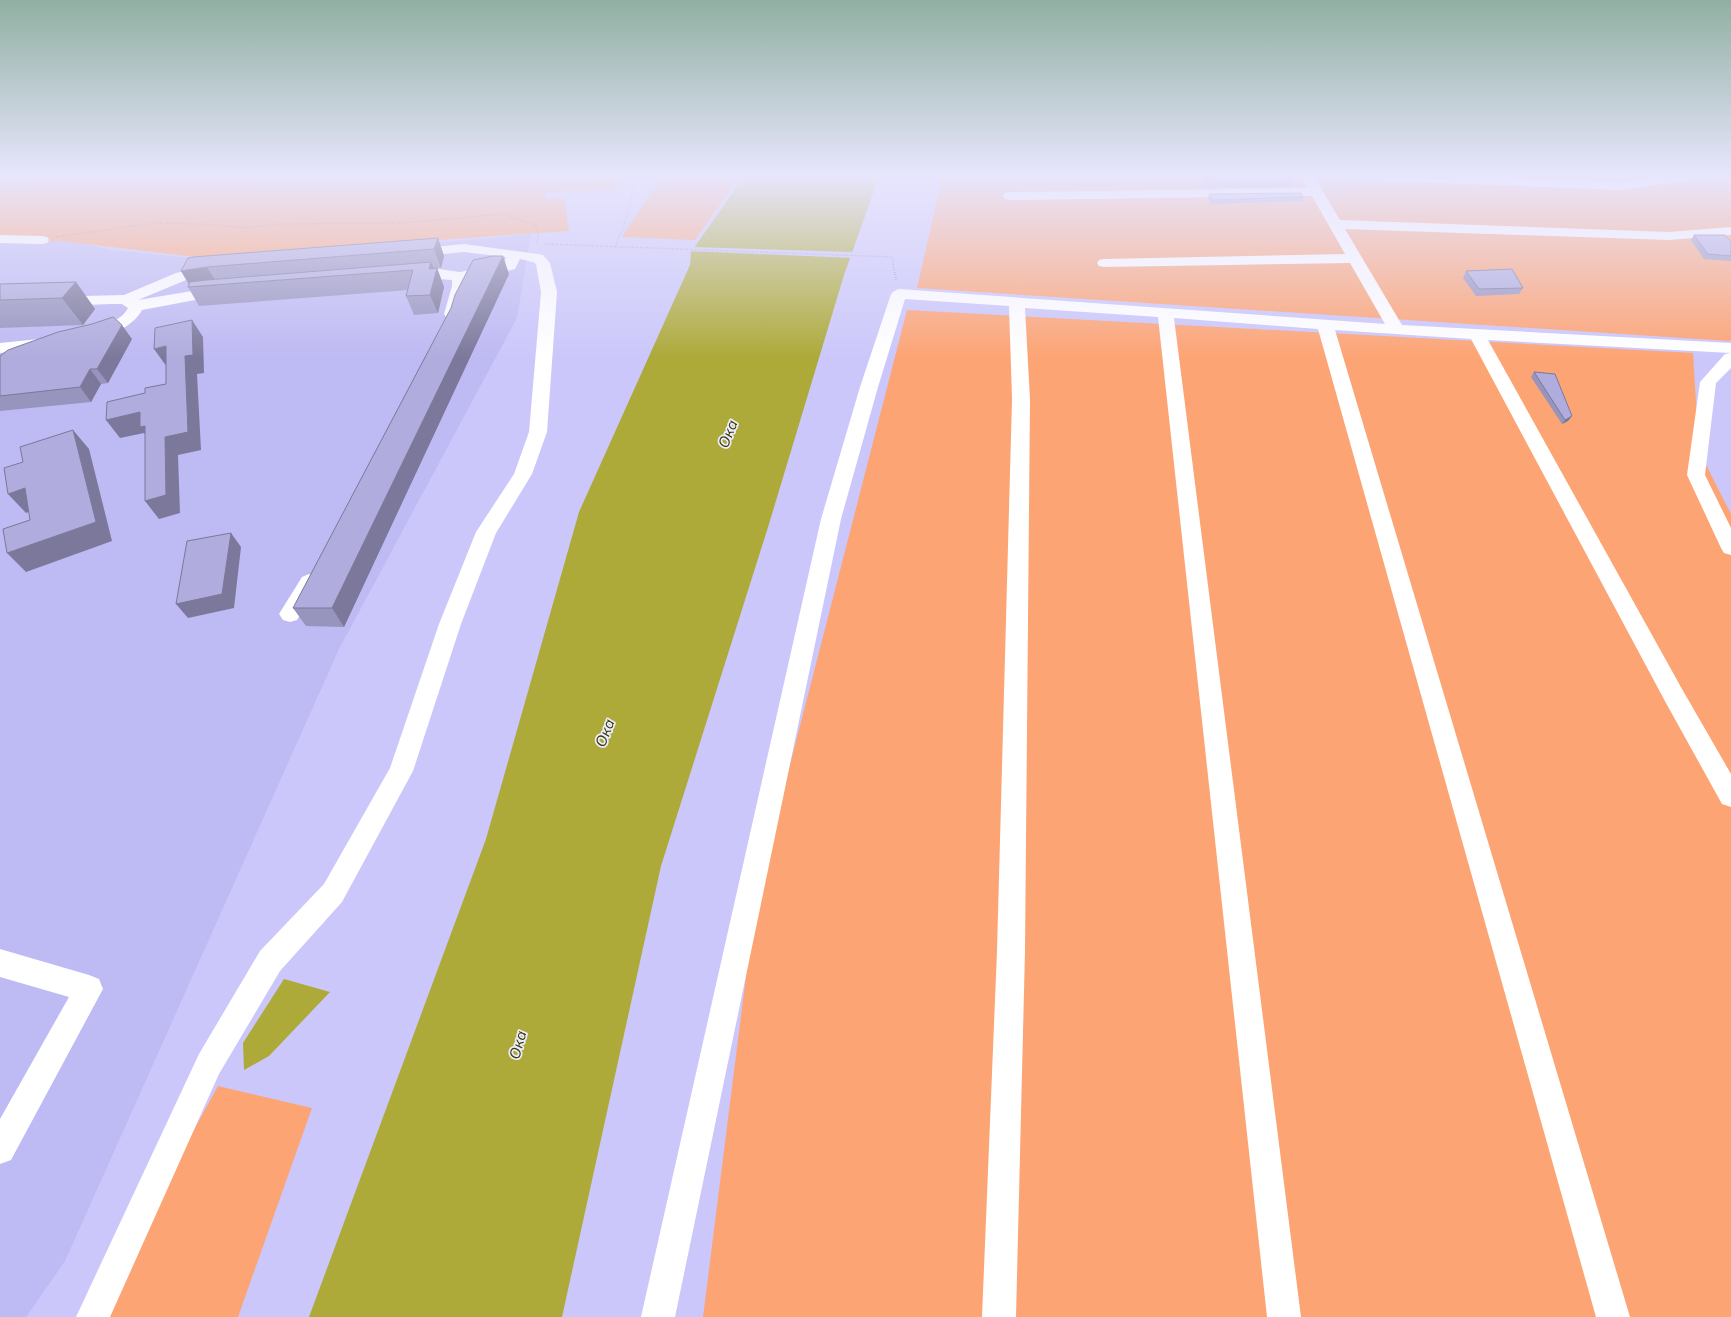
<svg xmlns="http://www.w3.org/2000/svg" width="1731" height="1317" font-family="Mulish,sans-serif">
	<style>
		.built { fill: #bebaf3 }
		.green { fill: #fda474 }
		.water { fill: #adaa3a }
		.pier { fill: #cbc7fa }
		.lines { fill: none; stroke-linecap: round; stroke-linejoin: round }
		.path { stroke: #787698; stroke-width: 1.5; stroke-dasharray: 0.5 2; stroke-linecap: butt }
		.minor { fill: #fff; fill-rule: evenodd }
		.wall { fill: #9794be }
		.shaded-wall { fill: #7b789b }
		.building { fill: #b0acdd; stroke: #7b789b }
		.labels { text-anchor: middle; stroke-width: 3.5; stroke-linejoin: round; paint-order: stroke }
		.water-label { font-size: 15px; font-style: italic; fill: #383707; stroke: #edecfc }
	</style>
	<rect width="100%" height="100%" fill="#cbc7fa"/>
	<path class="built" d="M 531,234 L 517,318 L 339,649 L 65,1261 L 26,1317 L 0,1317 L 0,241 L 56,237 L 113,250 L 201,259 L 483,239 Z"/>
	<path class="green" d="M 0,174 L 624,174 L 614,190 L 546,192 L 545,198 L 564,199 L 569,231 L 196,257 L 60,241 L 0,243 Z
		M 663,174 L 741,174 L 695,240 L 622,237 Z
		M 943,174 L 1731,174 L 1731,340 L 1729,341 L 917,288 Z
		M 907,310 L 1693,353 L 1699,451 L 1731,514 L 1731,1317 L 703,1317 L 756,897 Z
		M 218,1086 L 312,1108 L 238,1317 L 91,1317 Z"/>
	<path class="water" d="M 746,174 L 880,174 L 844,275 L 769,524 L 661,866 L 562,1317 L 309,1317 L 486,839 L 579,512 L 690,265 L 691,252 Z
		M 284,979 L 330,992 L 269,1056 L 244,1070 L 243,1043 Z"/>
	<path class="pier" d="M 692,247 L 855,252 L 853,258 L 689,251 Z"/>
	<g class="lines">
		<path class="path" d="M 633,179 L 643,174
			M 0,182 L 35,174
			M 56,237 L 156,223 L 203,224 L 247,228 L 277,224 L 404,223 L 503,214 L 535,225 L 539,235 L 536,243
			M 545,244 L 892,257 L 896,280
			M 615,247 C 624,224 637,199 631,174"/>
		<path class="minor" d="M 1300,174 L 1406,174 L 1621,182 L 1677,174 L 1731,174 L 1731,178 L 1683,181 L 1621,190 L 1315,178 L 1340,220 L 1669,232 L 1731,227 L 1731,235 L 1669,240 L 1345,229 L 1402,325 L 1731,343 L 1731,353 L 1488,340 L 1682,689 L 1731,774 L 1731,807 L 1722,804 L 1666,703 L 1471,339 L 1335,330 L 1630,1317 L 1596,1317 L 1318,329 L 1174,318 L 1301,1317 L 1267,1317 L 1158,317 L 1025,308 L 1030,399 L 1025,951 L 1016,1317 L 982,1317 L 997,951 L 1012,399 L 1009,306 L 905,299 L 878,387 L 841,519 L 675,1317 L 641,1317 L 821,519 L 860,387 L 891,294 L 894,291 L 899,289 L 1385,324 L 1350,263 L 1104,267 L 1099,266 L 1097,263 L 1099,260 L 1104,259 L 1345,254 L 1312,196 L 1010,200 L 1005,199 L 1003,196 L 1005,193 L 1010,192 L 1308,188 L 1302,179 L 1303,177 Z
			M 0,235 L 42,236 L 47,237 L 49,240 L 47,243 L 42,244 L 0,243 Z
			M 464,244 L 538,254 L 543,255 L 550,263 L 557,292 L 547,432 L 532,474 L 496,533 L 461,624 L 413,771 L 342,902 L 280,971 L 219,1074 L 110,1317 L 76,1317 L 199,1054 L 260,951 L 324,884 L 390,768 L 439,624 L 476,532 L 514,474 L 529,432 L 541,292 L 536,264 L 533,262 L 520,259 L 515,269 L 468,280 L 468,286 L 460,314 L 458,317 L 452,319 L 446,317 L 444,314 L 452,286 L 452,280 L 439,279 L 410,282 L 405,280 L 402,277 L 405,274 L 439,269 L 460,272 L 504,263 L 506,257 L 464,252 L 413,257 L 408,256 L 406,253 L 408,250 L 413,249 Z
			M 213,265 L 218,266 L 220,269 L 218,272 L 186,280 L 138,300 L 222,286 L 227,288 L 230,291 L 227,294 L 142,310 C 135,325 104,342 87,338 L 85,335 L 87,332 C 101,326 121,322 128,308 L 122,304 L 112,304 L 0,308 L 0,298 L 124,295 L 176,273 Z
			M 49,338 L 55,340 L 57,343 L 55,346 L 0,353 L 0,343 Z
			M 1731,353 L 1731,368 L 1716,383 L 1705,475 L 1731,528 L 1731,555 L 1724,553 L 1721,548 L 1687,475 L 1700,382 L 1725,354 Z
			M 309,574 L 316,577 L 319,582 L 297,620 L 290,622 L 283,620 L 279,614 L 302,577 Z
			M 0,949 L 89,975 L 99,979 L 103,989 L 11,1160 L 0,1164 L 0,1119 L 69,997 L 0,977 Z"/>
	</g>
	<path class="wall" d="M 1208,177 L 1294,180 L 1292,187 L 1202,188 L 1201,186 L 1203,179 L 1207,179 Z
		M 1209,194 L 1303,197 L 1302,201 L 1211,204 L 1208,199 Z
		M 1694,235 L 1731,242 L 1731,261 L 1704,259 L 1691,240 Z
		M 438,238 L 444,256 L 441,268 L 437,268 L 444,287 L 438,313 L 414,315 L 406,296 L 408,290 L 199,306 L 188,287 L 189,285 L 181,271 L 188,258 Z
		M 1466,271 L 1523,288 L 1519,294 L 1476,296 L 1463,278 Z
		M 509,274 L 344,627 L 306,626 L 293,608 Z
		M 76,282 L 95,309 L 83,325 L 0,328 L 0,284 Z
		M 132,339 L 108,383 L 101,384 L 91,402 L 0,411 L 0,356 Z
		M 1534,372 L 1572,416 L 1568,421 L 1562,424 L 1531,377 Z"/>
	<path class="shaded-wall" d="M 438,238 L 444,256 L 441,268 L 434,249 Z
		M 503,256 L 509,274 L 344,627 L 332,608 Z
		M 431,262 L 436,274 L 437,268 L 444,287 L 438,313 L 430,295 L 429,269 Z
		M 207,267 L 218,285 L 191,287 L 181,271 Z
		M 76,282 L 95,309 L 83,325 L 62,298 Z
		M 192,320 L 203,337 L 204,373 L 197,374 L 201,450 L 178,455 L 180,513 L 159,519 L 145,501 L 165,437 Z
		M 122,325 L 132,339 L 108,383 L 97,369 Z
		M 166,346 L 167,367 L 154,349 Z
		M 90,369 L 101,384 L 91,402 L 80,387 Z
		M 140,412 L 153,445 L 144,433 L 120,438 L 106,420 Z
		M 1572,416 L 1568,421 L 1562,424 L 1565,420 Z
		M 73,430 L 89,449 L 112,541 L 26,572 L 7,553 L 96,522 Z
		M 25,488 L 42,507 L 26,513 L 8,494 Z
		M 231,533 L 241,547 L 234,608 L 188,618 L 176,604 Z"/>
	<path class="building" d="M 1208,177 L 1292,178 L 1294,180 L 1204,181 L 1203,179 L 1209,179 Z
		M 1301,193 L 1303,197 L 1212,200 L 1209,194 Z
		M 1694,235 L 1725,235 L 1731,242 L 1731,256 L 1708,254 Z
		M 438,238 L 434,249 L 207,267 L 181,271 L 188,258 L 193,257 Z
		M 493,256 L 503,256 L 332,608 L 293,608 L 451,308 L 455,295 L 473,260 Z
		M 431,262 L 429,269 L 437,268 L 430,295 L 406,296 L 413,270 L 188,287 L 190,282 L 207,280 Z
		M 1512,269 L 1523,288 L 1479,289 L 1466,271 Z
		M 76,282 L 62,298 L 0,300 L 0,284 Z
		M 113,317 L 122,325 L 97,369 L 90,369 L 80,387 L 0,396 L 0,356 L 8,350 L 58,332 L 92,324 Z
		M 192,320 L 193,355 L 185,356 L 188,432 L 165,437 L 166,495 L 145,501 L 145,426 L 140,427 L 140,412 L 106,420 L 107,402 L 145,393 L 145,388 L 166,384 L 166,346 L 154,349 L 155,328 Z
		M 1534,372 L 1555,374 L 1572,416 L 1565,420 Z
		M 73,430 L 96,522 L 7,553 L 3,529 L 30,520 L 25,488 L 8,494 L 4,468 L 23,462 L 20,447 Z
		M 231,533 L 222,594 L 176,604 L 187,541 Z"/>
	<linearGradient id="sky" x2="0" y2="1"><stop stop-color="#90b0a2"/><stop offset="0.49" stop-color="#e8e6fd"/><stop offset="1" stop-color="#e8e6fd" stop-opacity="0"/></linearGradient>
	<rect width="1731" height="358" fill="url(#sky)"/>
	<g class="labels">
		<g class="water-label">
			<text transform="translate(728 434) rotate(-68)" y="5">Ока</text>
			<text transform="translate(605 733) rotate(-69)" y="5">Ока</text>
			<text transform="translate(518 1045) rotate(-75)" y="5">Ока</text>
		</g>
	</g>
</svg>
